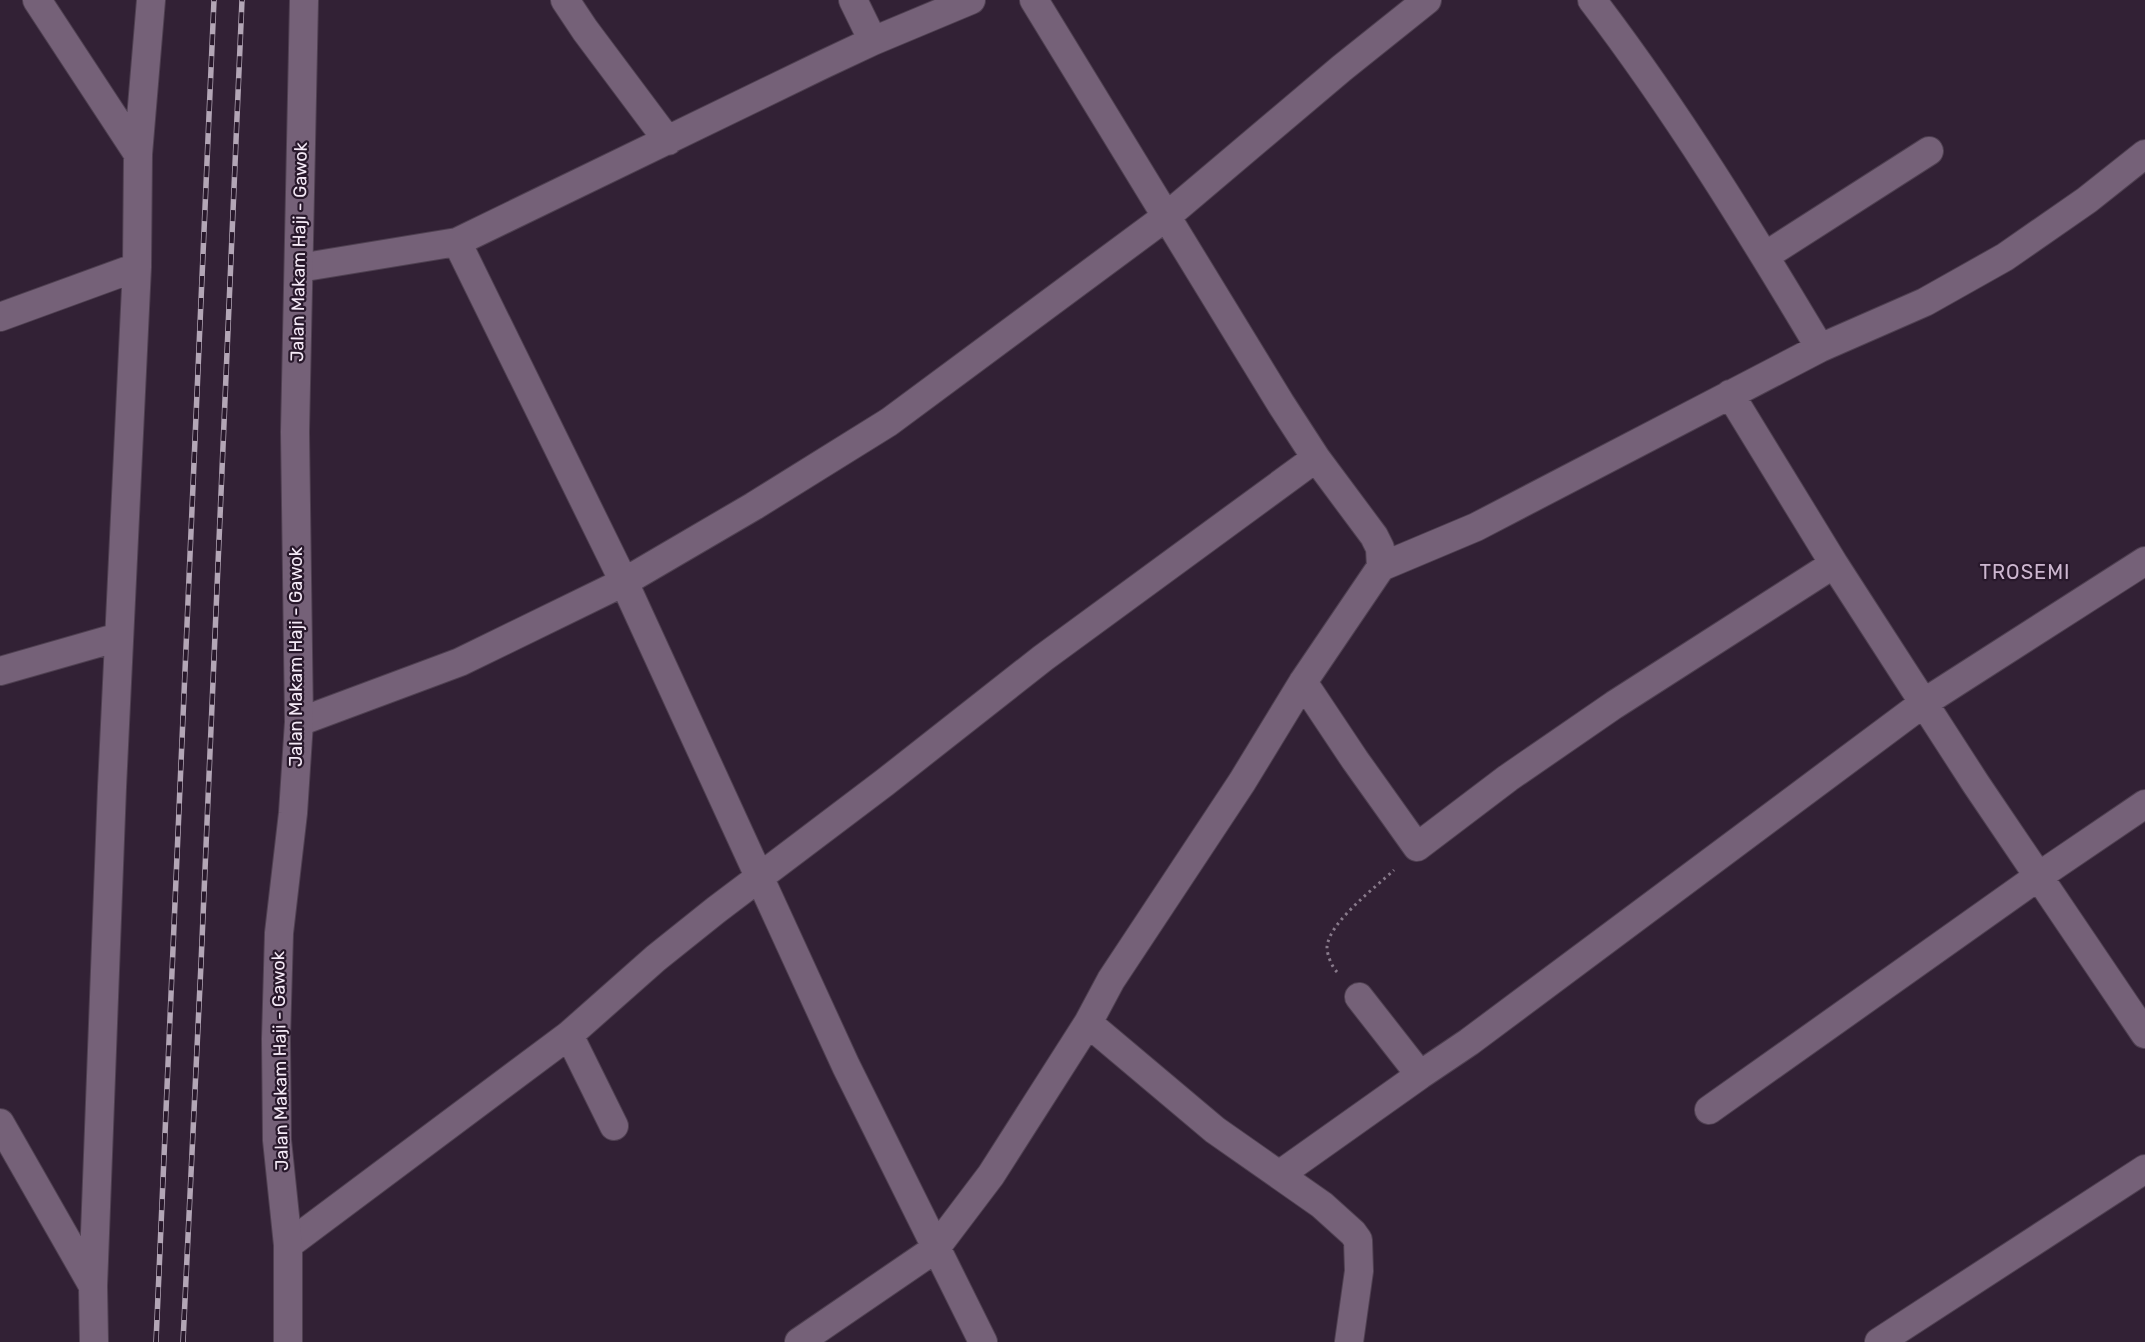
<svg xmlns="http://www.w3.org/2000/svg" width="2145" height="1342" font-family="Rubik,sans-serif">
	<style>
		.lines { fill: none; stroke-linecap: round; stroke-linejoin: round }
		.minor-casing { stroke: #4f4051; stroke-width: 30 }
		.tertiary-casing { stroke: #4f4051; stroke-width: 30 }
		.path { stroke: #887a8b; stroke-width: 3; stroke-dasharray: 2.5 4; stroke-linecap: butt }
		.minor { stroke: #756178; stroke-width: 28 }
		.tertiary { stroke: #756178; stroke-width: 28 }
		.rail-casing { stroke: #b3a6b6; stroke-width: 5.5 }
		.rail { stroke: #28182b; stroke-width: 4; stroke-dasharray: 11; stroke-linecap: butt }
		.labels { text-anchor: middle; stroke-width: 4.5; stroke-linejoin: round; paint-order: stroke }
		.street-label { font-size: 18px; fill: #f5eaf7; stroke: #28182b }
		.quarter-label { font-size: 20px; letter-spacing: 1px; fill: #cdb7d0; stroke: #28182b }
	</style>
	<rect width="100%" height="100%" fill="#322135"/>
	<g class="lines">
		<g class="minor-casing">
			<path id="minor" d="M 37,0 L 138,154
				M 565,0 L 585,30 L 668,141
				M 853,0 L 873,41
				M 1034,0 L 1281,404 L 1316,458 L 1374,536 L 1380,548 L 1381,567
				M 1592,0 C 1676,110 1749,229 1820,348
				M 457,242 L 624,582 L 846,1066 L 983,1342
				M 1765,256 L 1929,151
				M 299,268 L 457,242 L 822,65 L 873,41 L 971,0
				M 0,317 L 137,267
				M 1834,564 L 1976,784 L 2145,1034
				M 0,671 L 119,637
				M 1303,682 L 1355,760 L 1417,847 L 1508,778 L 1614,705 L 1834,564 L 1730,394
				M 299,722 L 460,662 L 624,582 L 754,506 L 889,422 L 1167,216 L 1342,68 L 1427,0
				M 1359,997 L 1420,1075
				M 1088,1023 L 1215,1130 L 1322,1205 L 1353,1233 L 1358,1240 L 1359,1271 L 1349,1342
				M 569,1035 L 614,1126
				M 1709,1110 L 2039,876 L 2145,804
				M 0,1123 L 93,1286
				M 1279,1175 L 1420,1075 L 1469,1042 L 1925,702 L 2145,561
				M 288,1245 L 569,1035 L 656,958 L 716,910 L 884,783 L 1043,658 L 1316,458
				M 94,1342 L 93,1286 L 112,787 L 137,267 L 138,154 L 151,0
				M 799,1342 L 935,1249 L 991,1175 L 1088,1023 L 1111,980 L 1242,782 L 1303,682 L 1381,567 L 1476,527 L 1820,348 L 1925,302 L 2005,257 L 2087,200 L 2145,154
				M 1879,1342 L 2145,1169"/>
		</g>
		<g class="tertiary-casing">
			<path id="tertiary" d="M 288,1342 L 288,1245 L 277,1140 L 276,1039 L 279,933 L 293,813 L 299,722 L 295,432 L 304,0"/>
		</g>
		<path class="path" d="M 1337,972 C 1332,967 1327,955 1327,947 C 1329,922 1376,887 1394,870"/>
		<use href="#minor" class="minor"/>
		<use href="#tertiary" class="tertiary"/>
		<g class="rail-casing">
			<path id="rail" d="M 156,1342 L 214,0
				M 183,1342 L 201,964 L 242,0"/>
		</g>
		<use href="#rail" class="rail"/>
	</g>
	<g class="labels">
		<g class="street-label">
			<text transform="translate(299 252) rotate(-89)" y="6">Jalan Makam Haji - Gawok</text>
			<text transform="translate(296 657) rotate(-90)" y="6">Jalan Makam Haji - Gawok</text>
			<text transform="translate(280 1061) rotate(-91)" y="6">Jalan Makam Haji - Gawok</text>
		</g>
		<g class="quarter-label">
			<text x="2025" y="579">TROSEMI</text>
		</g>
	</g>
</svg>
